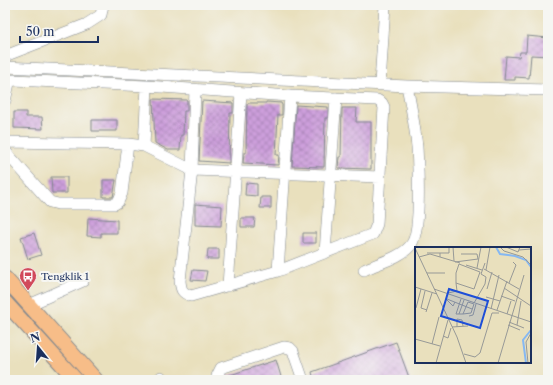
<svg xmlns="http://www.w3.org/2000/svg" width="553" height="385" font-family="'Libre Caslon Text',serif">
	<style>
		.building { fill: url(#building-cross-hatch) }
		.lines { fill: none; stroke-linecap: round; stroke-linejoin: round }
		.minor-casing { stroke: #82888e; stroke-width: 12 }
		.major-casing { stroke: #82888e; stroke-width: 16 }
		.minor { stroke: #fff; stroke-width: 11 }
		.major { stroke: #f7bd88; stroke-width: 14 }
		.labels { text-anchor: middle; stroke-width: 4; stroke-linejoin: round; paint-order: stroke }
		.poi-label { font-size: 10px; fill: #1b2f5e; stroke: #f6f6f2; text-anchor: start }
		.inset-river { fill: none; stroke: #86b8f2; stroke-width: 2 }
		.inset-road { fill: none; stroke: #979997; stroke-width: 1 }
		.view { fill: #1d4ed8; fill-opacity: 0.15; stroke: #1d4ed8; stroke-width: 2 }
		.inset-edge { fill: none; stroke: #1b2f5e; stroke-width: 2 }
	</style>
	<defs>
		<pattern id="building-cross-hatch" width="8" height="8" patternUnits="userSpaceOnUse"><rect width="8" height="8" fill="#cd9fdb"/><path d="M0 0l8 8M0 8l8-8" fill="none" stroke="#a682b5"/></pattern>
	</defs>
	<rect width="100%" height="100%" fill="#f6f6f2"/>
	<filter id="ink" filterUnits="userSpaceOnUse"><feTurbulence type="fractalNoise" baseFrequency=".025" numOctaves="2"/><feDisplacementMap in="SourceGraphic" scale="8" xChannelSelector="R" yChannelSelector="G"/><feConvolveMatrix kernelMatrix="1 2 1 2 8 2 1 2 1" color-interpolation-filters="sRGB"/></filter>
	<filter id="wash" filterUnits="userSpaceOnUse"><feTurbulence type="fractalNoise" baseFrequency=".012" numOctaves="4" result="noise"/><feDisplacementMap in="SourceGraphic" scale="16" xChannelSelector="R" yChannelSelector="G"/><feGaussianBlur stdDeviation="0.9" result="paint"/><feColorMatrix in="noise" values="0 0 0 0 0 0 0 0 0 0 0 0 0 0 0 0 0 1.4 0 .05"/><feComposite in="paint" operator="in"/></filter>
	<g filter="url(#wash)">
		<rect width="100%" height="100%" fill="#e9e0bd"/>
		<g id="blocks">
			<path class="building" d="M 527,36 L 548,38 L 548,56 L 531,55 L 529,78 L 515,77 L 515,80 L 504,80 L 506,56 L 519,57 L 520,52 L 526,52 Z
				M 153,99 L 187,100 L 187,111 L 184,111 L 183,135 L 181,135 L 180,150 L 168,150 L 155,143 Z
				M 202,101 L 233,103 L 233,113 L 230,113 L 229,163 L 199,161 Z
				M 266,102 L 281,103 L 282,105 L 282,115 L 278,115 L 276,155 L 279,155 L 278,165 L 243,163 L 244,153 L 246,153 L 247,104 L 249,103 L 266,103 Z
				M 296,105 L 328,107 L 328,118 L 325,118 L 324,167 L 292,166 Z
				M 342,108 L 357,108 L 356,122 L 371,122 L 371,169 L 338,168 L 339,157 L 341,157 Z
				M 14,112 L 26,112 L 26,117 L 42,117 L 43,129 L 14,128 Z
				M 92,120 L 117,120 L 117,131 L 92,131 Z
				M 51,177 L 67,177 L 67,193 L 52,193 Z
				M 103,180 L 116,180 L 113,197 L 103,197 Z
				M 246,183 L 257,184 L 257,196 L 245,195 Z
				M 261,197 L 271,197 L 271,208 L 260,208 Z
				M 195,204 L 222,206 L 221,226 L 195,225 Z
				M 88,218 L 117,220 L 117,233 L 101,233 L 101,237 L 87,236 Z
				M 241,218 L 255,218 L 254,227 L 241,227 Z
				M 34,233 L 41,255 L 28,259 L 21,237 Z
				M 303,233 L 316,233 L 316,243 L 303,243 Z
				M 208,249 L 219,249 L 219,259 L 207,259 Z
				M 193,270 L 207,271 L 205,281 L 191,280 Z
				M 396,342 L 410,380 L 314,380 L 312,372 Z
				M 276,360 L 282,380 L 225,380 L 224,377 Z"/>
		</g>
	</g>
	<g filter="url(#ink)">
		<use href="#blocks" fill-opacity="0" stroke="#82888e" stroke-width="1"/>
		<g class="lines">
			<g class="minor-casing">
				<path id="minor" d="M 5,56 L 87,24 L 101,15 L 103,5
					M 5,67 L 407,86 L 548,90
					M 380,84 L 385,5
					M 195,90 L 192,170 L 180,281 C 181,290 182,293 191,296 L 278,271 L 373,234 L 377,224 L 384,107 L 382,103 L 377,100 L 290,96 L 278,271
					M 5,101 L 9,83 L 13,80 L 147,86 L 290,96
					M 6,142 L 128,144 L 144,146 L 192,170 L 380,177
					M 144,146 L 147,86
					M 5,151 L 50,202 L 58,204 L 115,204 L 118,202 L 122,193 L 128,144
					M 325,253 L 336,98
					M 364,270 C 378,263 400,258 410,246 C 422,234 418,166 417,147 C 415,126 411,106 407,86
					M 228,286 L 241,93
					M 29,305 L 83,281
					M 158,380 L 161,377
					M 218,380 L 217,376 L 221,368 L 284,347 L 290,348 L 293,351 L 303,380"/>
			</g>
			<g class="major-casing">
				<path id="major" d="M 5,278 L 96,380
					M 5,302 L 76,380"/>
			</g>
			<use href="#minor" class="minor"/>
			<use href="#major" class="major"/>
		</g>
	</g>
	<defs>
		<g id="bus-pin" transform="scale(0.9)"><path d="M0 17L-7.5 6A9.5 9.5 0 1 1 7.5 6Z" fill="#d1495b" stroke="#f6f6f2"/><path d="M-5-6H5V4H4V6H2V4H-2V6H-4V4H-5ZM-3.5-4V0h7V-4ZM-3.5 1.2v1.5H-2V1.2ZM2 1.2v1.5H3.5V1.2Z" fill="#fff"/></g>
	</defs>
	<g fill-rule="evenodd">
		<use href="#bus-pin" x="28" y="276"/>
	</g>
	<g class="labels">
		<g class="poi-label">
			<text x="41" y="280">Tengklik 1</text>
		</g>
	</g>
	<g transform="translate(415 247)">
		<rect width="116" height="116" fill="#e9e0bd"/>
		<path class="inset-river" d="M 81,0 L 85,7 L 100,9 L 111,13 L 116,20M 111,116 L 108,93 L 116,83"/>
		<path class="inset-road" d="M 38,0 L 39,14M 85,0 L 89,4 L 108,10 L 116,18M 91,0 L 103,5 L 105,0M 0,1 L 42,90 L 51,116M 104,3 L 116,2M 12,6 L 25,6M 4,10 L 15,7 L 45,16M 25,10 L 25,6 L 34,6 L 34,0M 40,15 L 63,12 L 62,7 L 46,7M 51,18 L 67,23M 62,21 L 66,0M 69,22 L 104,42M 71,23 L 75,0M 12,26 L 30,26M 94,36 L 101,18 L 98,15M 0,40 L 22,47M 89,41 L 116,59M 19,42 L 116,75M 72,42 L 77,25M 10,44 L 6,61 L 12,63M 33,46 L 42,44 L 41,36 L 41,26 L 44,17 L 65,25 L 59,42 L 41,36M 86,49 L 100,54M 71,50 L 85,54M 31,52 L 38,59 L 40,55M 32,52 L 57,62M 46,52 L 41,67 L 48,67 L 56,66 L 59,57 L 53,55 L 48,67M 59,56 L 70,37 L 71,30 L 66,27 L 70,16M 1,61 L 6,42M 76,62 L 84,28M 82,63 L 92,34M 11,65 L 17,46M 44,67 L 49,53M 92,67 L 96,54M 54,69 L 58,68 L 61,57M 94,75 L 109,81M 93,78 L 105,83M 102,78 L 106,54M 37,80 L 53,79M 42,80 L 42,72 L 47,73 L 48,79M 28,89 L 33,91 L 36,81M 0,92 L 25,99M 17,97 L 24,70M 49,107 L 60,110 L 65,106 L 77,66 L 84,66M 21,116 L 33,73M 83,116 L 109,28M 113,116 L 111,95 L 116,86"/>
		<path class="view" d="M 34,42 L 73,54 L 65,81 L 26,69 Z"/>
		<rect width="116" height="116" class="inset-edge"/>
	</g>
	<rect width="553" height="385" fill="none" stroke="#f6f6f2" stroke-width="20"/>
	<g transform="translate(38 347) rotate(343)" stroke="#f6f6f2" stroke-width="3" paint-order="stroke">
	<path d="M0-3L7 15L0 10L-7 15Z" fill="#1b2f5e"/>
	<text y="-6" font-size="11" font-weight="bold" text-anchor="middle" fill="#1b2f5e">N</text>
	</g>
	<path d="M20 36v6h78v-6" fill="none" stroke="#1b2f5e" stroke-width="2"/>
	<text x="26" y="36" font-size="12" fill="#1b2f5e" stroke="#f6f6f2" stroke-width="3" paint-order="stroke">50 m</text>
</svg>
